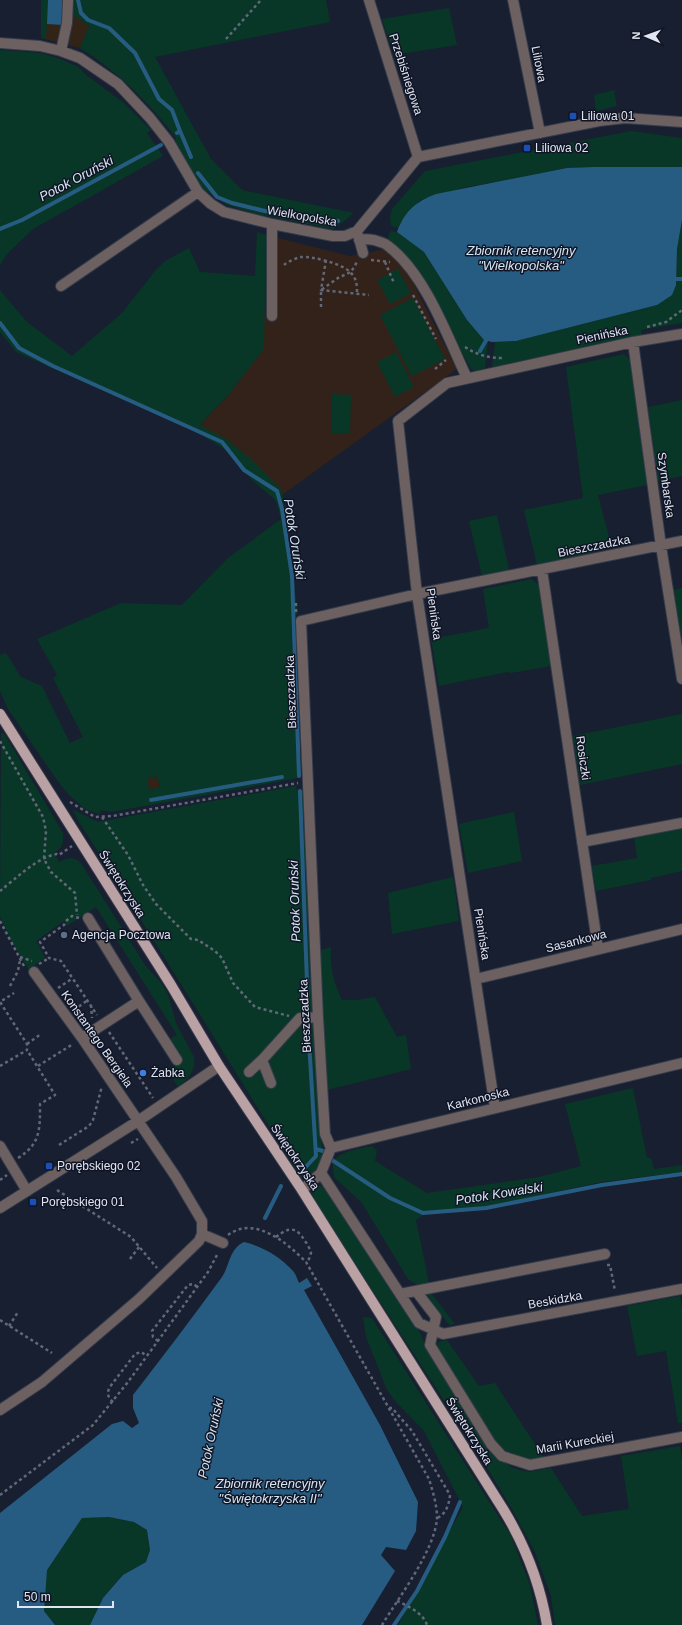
<svg xmlns="http://www.w3.org/2000/svg" width="682" height="1625" font-family="Arial,sans-serif">
	<style>
		.industrial { fill: #312416 }
		.education { fill: #332219 }
		.green { fill: #093727; fill-rule: evenodd }
		.water { fill: #275c82 }
		.lines { fill: none; stroke-linecap: round; stroke-linejoin: round }
		.stream { stroke: #275c82; stroke-width: 4 }
		.minor-casing { stroke: #343b4b; stroke-width: 12 }
		.major-casing { stroke: #343b4b; stroke-width: 12 }
		.path { stroke: #626878; stroke-width: 2.5; stroke-dasharray: 3 3; stroke-linecap: butt }
		.minor { stroke: #6c6061; stroke-width: 10 }
		.major { stroke: #baa1a3; stroke-width: 10 }
		.transit-dot { fill: #1a4fb4; stroke: #101526; stroke-width: 1.5 }
		.service-dot { fill: #5c6f8a; stroke: #101526; stroke-width: 1.5 }
		.shop-dot { fill: #3f7fe0; stroke: #101526; stroke-width: 1.5 }
		.labels { text-anchor: middle; stroke-width: 3; stroke-linejoin: round; paint-order: stroke }
		.street-label { font-size: 12px; fill: #e0e5f1; stroke: #101526 }
		.poi-label { font-size: 12px; fill: #e0e5f1; stroke: #101526; text-anchor: start }
		.water-label { font-size: 13px; font-style: italic; fill: #d8e6f2; stroke: #101526 }
	</style>
	<rect width="100%" height="100%" fill="#181f30"/>
	<path class="industrial" d="M 41,0 L 78,0 L 89,26 L 80,48 L 41,38 Z
		M 157,776 L 160,788 L 149,790 L 146,779 Z"/>
	<path class="education" d="M 266,235 L 350,256 L 384,249 L 406,269 L 457,369 L 282,495 L 281,490 L 200,425 L 229,394 L 263,349 Z"/>
	<path class="green" d="M 41,0 L 48,0 L 46,39 L 41,38 Z
		M 72,0 L 326,0 L 330,22 L 155,57 L 211,159 L 242,190 L 354,213 L 334,229 L 257,214 L 227,205 L 202,188 L 192,175 L 175,141 L 176,138 C 150,103 117,71 80,48 L 89,26 L 72,14 Z
		M 449,8 L 457,45 L 394,55 L 382,19 Z
		M 0,50 L 40,53 L 58,58 L 79,67 L 86,75 L 124,103 L 151,130 L 147,133 L 163,156 L 33,229 L 7,254 L 0,265 Z
		M 614,90 L 617,106 L 596,111 L 594,95 Z
		M 631,131 L 682,138 L 682,167 L 594,167 L 567,168 L 516,179 L 467,187 L 421,200 L 409,211 L 399,228 L 391,226 L 390,217 L 392,209 L 425,171 Z
		M 682,220 L 682,323 L 641,330 L 642,335 L 492,367 L 495,342 L 516,341 L 657,305 L 676,285 L 677,249 Z
		M 390,231 L 397,232 L 424,252 L 467,320 L 484,340 L 488,341 L 485,368 L 474,371 L 471,369 L 415,265 L 402,252 L 387,242 Z
		M 257,232 L 266,235 L 264,349 L 229,394 L 200,425 L 225,438 L 250,458 L 282,490 L 298,614 L 291,617 L 298,778 L 111,812 L 100,810 L 101,812 L 99,814 L 85,809 L 69,795 L 59,783 L 8,709 L 0,691 L 0,655 L 6,653 L 21,677 L 42,686 L 70,743 L 83,737 L 53,678 L 57,675 L 37,639 L 121,603 L 182,605 L 228,558 L 281,519 L 276,501 L 273,498 L 253,481 L 223,448 L 194,431 L 16,352 L 0,332 L 0,290 L 27,322 L 72,356 L 122,313 L 155,271 L 165,261 L 189,248 L 200,272 L 255,276 ZM 157,776 L 160,787 L 149,790 L 147,779 Z
		M 398,269 L 411,293 L 390,304 L 377,280 Z
		M 413,298 L 445,359 L 412,376 L 380,315 Z
		M 396,352 L 414,387 L 395,397 L 377,362 Z
		M 624,354 L 630,360 L 647,485 L 598,495 L 612,548 L 537,565 L 524,510 L 583,498 L 566,367 Z
		M 332,394 L 351,395 L 350,434 L 331,433 Z
		M 682,400 L 682,476 L 658,481 L 648,407 Z
		M 497,515 L 509,570 L 482,576 L 469,521 Z
		M 532,579 L 539,585 L 551,666 L 511,673 L 507,672 L 439,686 L 431,639 L 489,628 L 483,589 Z
		M 682,588 L 682,637 L 680,637 L 674,590 Z
		M 682,714 L 682,764 L 580,785 L 573,736 Z
		M 1,733 L 3,733 L 5,735 L 63,833 C 64,842 63,848 54,853 L 59,862 C 68,858 73,856 81,863 L 145,965 L 162,984 L 168,994 L 176,1023 L 194,1057 C 196,1072 188,1078 178,1087 L 168,1071 L 171,1067 L 181,1061 L 170,1039 L 177,1035 L 96,907 L 67,926 L 64,921 L 36,941 L 45,957 L 29,970 L 11,940 L 0,917 Z
		M 296,786 L 297,790 L 304,791 L 312,1011 L 296,1014 L 297,1024 L 311,1021 L 313,1023 L 321,1142 C 323,1147 324,1153 322,1159 C 319,1167 310,1180 301,1177 C 227,1059 154,939 79,822 L 72,809 L 98,822 Z
		M 514,812 L 522,861 L 468,873 L 459,824 Z
		M 682,827 L 682,871 L 651,878 L 651,880 L 596,891 L 592,866 L 637,858 L 634,837 Z
		M 453,877 L 459,921 L 392,934 L 388,893 Z
		M 331,947 C 330,969 333,980 342,1000 L 356,1000 L 375,997 L 397,1037 L 406,1035 L 411,1069 L 327,1090 L 318,951 Z
		M 633,1088 L 647,1158 L 651,1158 L 654,1169 L 682,1165 L 682,1172 L 602,1182 L 478,1208 L 426,1213 L 416,1220 L 429,1283 L 419,1286 L 408,1279 L 362,1203 L 334,1177 C 334,1173 332,1168 333,1164 C 334,1152 362,1148 372,1146 L 377,1151 L 375,1161 L 427,1193 L 539,1177 L 581,1166 L 565,1104 Z
		M 320,1185 L 328,1191 L 409,1317 L 419,1331 L 428,1350 L 442,1375 L 494,1453 L 512,1468 L 529,1472 L 551,1468 L 582,1516 L 629,1509 L 621,1456 L 680,1446 L 682,1461 L 682,1625 L 555,1625 L 551,1596 L 534,1550 L 512,1509 L 476,1450 L 315,1201 L 312,1192 L 315,1187 Z
		M 425,1292 L 431,1293 L 455,1324 L 449,1325 Z
		M 680,1296 L 682,1309 L 682,1423 L 678,1423 L 666,1351 L 637,1356 L 627,1306 Z
		M 363,1317 L 372,1318 L 511,1536 L 530,1585 L 538,1625 L 398,1625 L 463,1507 L 424,1431 L 396,1402 L 387,1390 L 366,1337 Z
		M 447,1340 L 479,1386 L 495,1383 L 544,1458 L 528,1460 L 502,1449 L 492,1438 L 436,1351 L 438,1342 Z
		M 109,1517 L 134,1522 L 147,1530 L 150,1550 L 146,1562 L 123,1575 L 103,1598 L 90,1625 L 55,1625 L 44,1611 L 46,1570 L 82,1518 Z"/>
	<path class="water" d="M 48,0 L 64,0 L 63,25 L 47,24 Z
		M 594,167 L 682,167 L 682,220 L 677,249 L 676,285 L 672,295 L 657,305 L 516,341 L 492,342 L 484,340 L 467,320 L 424,252 L 397,232 C 405,211 415,202 436,194 L 567,168 Z
		M 244,1242 C 262,1246 281,1257 293,1271 C 296,1274 297,1279 299,1283 L 307,1278 L 312,1286 L 304,1290 L 380,1425 L 418,1502 L 416,1531 L 406,1550 L 386,1547 L 381,1555 L 395,1571 L 362,1625 L 90,1625 L 103,1598 L 123,1575 L 146,1562 L 150,1550 L 147,1530 L 134,1522 L 109,1517 L 82,1518 L 47,1570 L 44,1611 L 55,1625 L 0,1625 L 0,1513 L 112,1424 L 123,1421 L 132,1428 L 139,1423 L 133,1408 L 133,1395 C 163,1356 193,1317 222,1277 C 230,1265 229,1249 244,1242 Z"/>
	<g class="lines">
		<path class="stream" d="M 78,0 L 81,13 L 88,20 L 109,28 L 135,53 L 159,99 L 172,110 L 180,131 L 177,133
			M 180,131 L 191,157
			M 198,173 L 217,197 L 232,203 L 265,211 L 338,221
			M 0,229 L 22,220 L 161,145
			M 672,279 L 682,279
			M 0,323 L 19,348 L 53,366 L 222,442 L 244,470 L 277,491 L 282,509 L 292,576 L 299,776
			M 480,351 L 488,337
			M 300,791 L 308,1010
			M 151,800 L 282,777
			M 316,1149 L 323,1151
			M 332,1160 L 390,1198 L 423,1213 L 486,1208 L 602,1185 L 682,1174
			M 302,1171 L 316,1156 L 308,1025
			M 265,1218 L 281,1186
			M 394,1625 L 417,1591 L 445,1537 L 460,1502"/>
		<g class="minor-casing">
			<path id="minor" d="M 369,0 L 418,157
				M 513,0 L 540,133
				M 0,43 L 40,46 L 61,51 L 80,58 L 118,84 L 150,118 L 169,142 L 198,192 L 211,204 L 224,212 L 272,224 L 333,236 L 345,236 L 357,231 L 418,157 L 599,121 L 625,118 L 682,122
				M 61,51 L 67,23 L 68,0
				M 358,235 L 363,253
				M 359,240 C 367,238 376,240 383,243 C 387,244 390,248 393,250 C 427,279 448,338 467,378
				M 61,286 L 198,192
				M 272,316 L 272,224
				M 633,342 L 661,546 L 682,679
				M 542,570 L 598,949
				M 582,842 L 682,823
				M 476,979 L 682,929
				M 139,1001 L 177,1060
				M 82,1038 L 139,1001 L 88,918
				M 262,1060 L 271,1083
				M 249,1072 L 262,1060 L 300,1018 L 318,1017
				M 495,1108 L 417,594 L 398,421 L 447,383 L 633,342 L 682,334
				M 0,1146 L 27,1191
				M 331,1148 L 325,1134 L 318,1017 L 301,621 L 417,594 L 682,541
				M 331,1148 L 682,1063
				M 321,1173 L 419,1323 L 443,1334 L 682,1289
				M 302,1190 L 321,1173 L 331,1148
				M 0,1208 L 138,1121 L 219,1066
				M 202,1234 L 223,1243
				M 416,1291 L 436,1317 L 430,1345 L 491,1444 L 502,1456 L 530,1465 L 682,1437
				M 400,1294 L 605,1254
				M 0,1410 L 42,1382 L 139,1299 L 199,1241 L 202,1234 L 202,1221 L 176,1177 L 82,1038 L 34,972"/>
		</g>
		<g class="major-casing">
			<path id="major" d="M 0,714 L 171,985 L 219,1066 L 302,1190 L 503,1509 C 525,1545 540,1583 547,1625"/>
		</g>
		<path class="path" d="M 226,39 L 261,0
			M 326,260 L 321,290 L 369,295
			M 371,260 L 390,262
			M 385,262 L 394,283
			M 284,265 C 287,262 296,258 301,257 C 312,256 344,264 351,273 C 357,279 357,286 357,294
			M 413,295 L 436,339
			M 321,307 L 321,290 L 338,278 L 351,272 L 357,262
			M 647,327 L 666,322 L 682,310
			M 465,347 C 477,355 489,358 503,358
			M 435,369 L 446,360
			M 296,603 L 296,613
			M 0,741 L 43,817 L 46,831 L 44,859 L 51,872 L 75,893 L 77,915
			M 70,802 L 95,817 L 113,816 L 298,783
			M 102,817 L 128,855 L 143,885 L 156,904 L 191,939 L 198,940 L 215,951 L 222,958 L 233,983 L 255,1007 L 289,1016
			M 0,891 C 15,879 38,857 57,854 L 59,855 L 72,846
			M 79,918 L 72,916 L 66,921 L 64,925 L 40,942 L 49,958 L 61,961 L 97,1015
			M 0,921 L 25,968
			M 20,957 L 32,961
			M 39,964 L 49,958
			M 10,986 L 18,971 L 20,960
			M 58,988 L 73,978
			M 91,1005 L 92,1018
			M 74,1010 L 88,1000
			M 109,1032 L 153,1098
			M 27,1044 L 41,1034
			M 0,1066 L 27,1050 L 27,1044 L 0,1002 L 14,993
			M 38,1066 L 73,1044
			M 131,1143 L 138,1139
			M 59,1145 L 89,1126 L 93,1120 L 102,1086
			M 18,1158 C 41,1144 40,1128 40,1104 L 55,1095 L 27,1050
			M 0,1180 L 7,1175
			M 57,1190 L 131,1237 L 157,1268
			M 228,1235 C 255,1215 287,1243 306,1262 L 429,1479 C 433,1492 437,1505 437,1518 C 435,1550 399,1597 382,1625
			M 276,1237 C 289,1227 296,1226 305,1241 C 308,1245 310,1249 311,1253 L 309,1259 L 306,1262
			M 130,1259 L 139,1247
			M 607,1265 L 610,1265 L 615,1291
			M 0,1320 L 52,1353
			M 9,1326 L 18,1312
			M 158,1341 L 153,1337 L 152,1331 L 188,1285 L 194,1284 L 197,1287
			M 113,1402 C 108,1397 107,1395 109,1388 L 135,1354 L 141,1352 L 147,1356
			M 389,1408 L 392,1408 L 412,1431 L 450,1495 C 449,1505 446,1514 437,1518
			M 0,1495 L 93,1425 L 128,1382 L 208,1272 L 218,1253
			M 397,1601 C 408,1606 423,1613 427,1625"/>
		<use href="#minor" class="minor"/>
		<use href="#major" class="major"/>
	</g>
	<g class="transit-dot">
		<rect x="569" y="112" width="8" height="8" rx="2"/>
		<rect x="523" y="144" width="8" height="8" rx="2"/>
		<rect x="45" y="1162" width="8" height="8" rx="2"/>
		<rect x="29" y="1198" width="8" height="8" rx="2"/>
	</g>
	<circle class="service-dot" cx="64" cy="935" r="4"/>
	<circle class="shop-dot" cx="143" cy="1073" r="4"/>
	<g class="labels">
		<g class="street-label">
			<text transform="translate(539 64) rotate(79)" y="4">Liliowa</text>
			<text transform="translate(406 74) rotate(72)" y="4">Przebiśniegowa</text>
			<text transform="translate(302 216) rotate(10)" y="4">Wielkopolska</text>
			<text transform="translate(602 335) rotate(-12)" y="4">Pienińska</text>
			<text transform="translate(666 485) rotate(82)" y="4">Szymbarska</text>
			<text transform="translate(594 546) rotate(-11)" y="4">Bieszczadzka</text>
			<text transform="translate(434 614) rotate(82)" y="4">Pienińska</text>
			<text transform="translate(291 692) rotate(-92)" y="4">Bieszczadzka</text>
			<text transform="translate(583 758) rotate(82)" y="4">Rosiczki</text>
			<text transform="translate(122 884) rotate(58)" y="4">Świętokrzyska</text>
			<text transform="translate(482 934) rotate(81)" y="4">Pienińska</text>
			<text transform="translate(576 941) rotate(-14)" y="4">Sasankowa</text>
			<text transform="translate(305 1016) rotate(-93)" y="4">Bieszczadzka</text>
			<text transform="translate(97 1039) rotate(55)" y="4">Konstantego Bergiela</text>
			<text transform="translate(478 1099) rotate(-14)" y="4">Karkonoska</text>
			<text transform="translate(295 1157) rotate(56)" y="4">Świętokrzyska</text>
			<text transform="translate(555 1300) rotate(-10)" y="4">Beskidzka</text>
			<text transform="translate(469 1431) rotate(58)" y="4">Świętokrzyska</text>
			<text transform="translate(575 1443) rotate(-10)" y="4">Marii Kureckiej</text>
		</g>
		<g class="poi-label">
			<text x="581" y="120">Liliowa 01</text>
			<text x="535" y="152">Liliowa 02</text>
			<text x="72" y="939">Agencja Pocztowa</text>
			<text x="151" y="1077">Żabka</text>
			<text x="57" y="1170">Porębskiego 02</text>
			<text x="41" y="1206">Porębskiego 01</text>
		</g>
		<g class="water-label">
			<text transform="translate(76 178) rotate(-28)" y="5">Potok Oruński</text>
			<text x="521" y="255">Zbiornik retencyjny<tspan x="521" dy="15">"Wielkopolska"</tspan></text>
			<text transform="translate(295 539) rotate(81)" y="5">Potok Oruński</text>
			<text transform="translate(294 901) rotate(-92)" y="5">Potok Oruński</text>
			<text transform="translate(499 1193) rotate(-9)" y="5">Potok Kowalski</text>
			<text transform="translate(210 1438) rotate(-78)" y="5">Potok Oruński</text>
			<text x="270" y="1488">Zbiornik retencyjny<tspan x="270" dy="15">"Świętokrzyska II"</tspan></text>
		</g>
	</g>
	<g transform="translate(646 36) rotate(272)" stroke="#101526" stroke-width="3" paint-order="stroke">
	<path d="M0-3L7 15L0 10L-7 15Z" fill="#e0e5f1"/>
	<text y="-6" font-size="11" font-weight="bold" text-anchor="middle" fill="#e0e5f1">N</text>
	</g>
	<path d="M18 1601v6h95v-6" fill="none" stroke="#e0e5f1" stroke-width="2"/>
	<text x="24" y="1601" font-size="12" fill="#e0e5f1" stroke="#101526" stroke-width="3" paint-order="stroke">50 m</text>
</svg>
